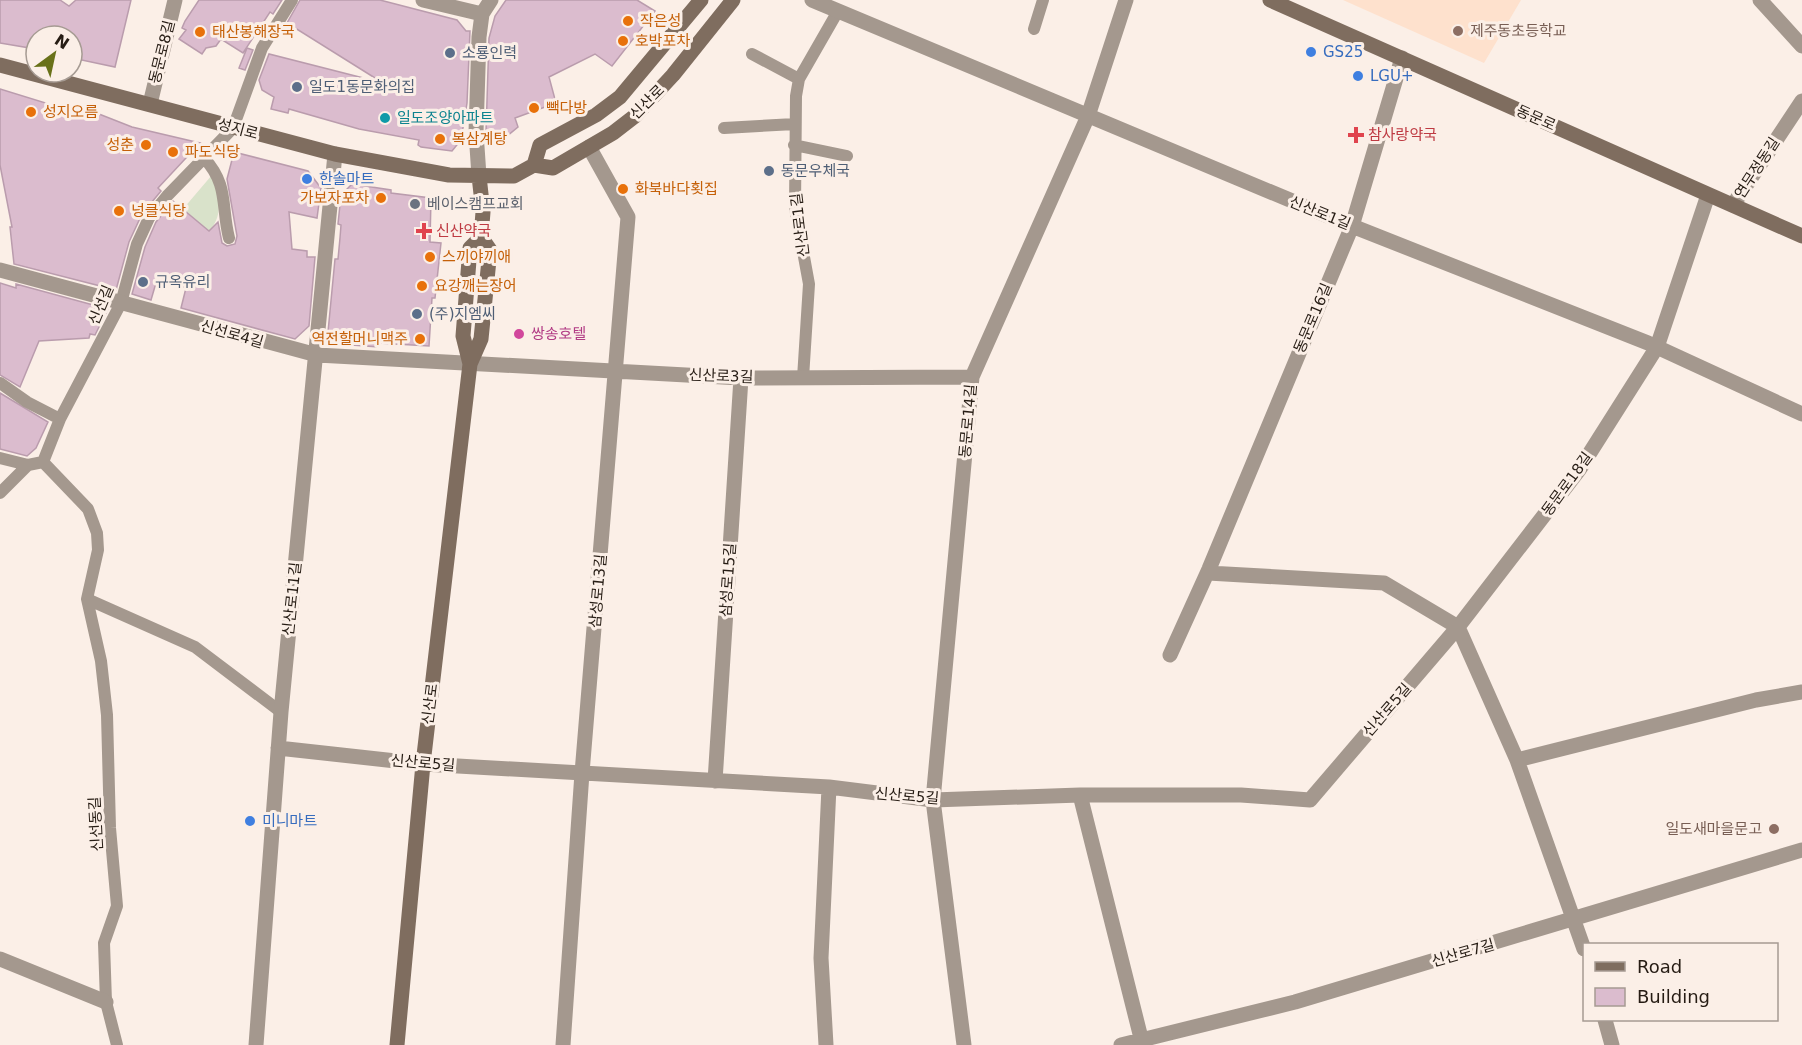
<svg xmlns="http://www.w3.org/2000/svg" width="1802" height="1045" font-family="'DejaVu Sans','Noto Sans KR',sans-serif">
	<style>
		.built { fill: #fee1cd }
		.green { fill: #d9e2ca }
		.building { fill: #dbbcce; stroke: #ba9cad; stroke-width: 1.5 }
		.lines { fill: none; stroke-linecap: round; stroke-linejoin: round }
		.lane { stroke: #a4988e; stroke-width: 12 }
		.street { stroke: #a4988e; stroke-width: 15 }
		.secondary { stroke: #7f6d5f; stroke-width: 15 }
		.food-dot { fill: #e8710a; stroke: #fbefe7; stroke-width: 2 }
		.education-dot { fill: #8d6e63; stroke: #fbefe7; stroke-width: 2 }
		.shop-dot { fill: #3f7fe0; stroke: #fbefe7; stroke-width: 2 }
		.service-dot { fill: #5c6f8a; stroke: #fbefe7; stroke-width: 2 }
		.culture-dot { fill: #0f9aa8; stroke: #fbefe7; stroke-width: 2 }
		.health-dot { fill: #e0444e; stroke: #fbefe7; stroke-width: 2 }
		.worship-dot { fill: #6b7280; stroke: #fbefe7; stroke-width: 2 }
		.hotel-dot { fill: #d1479c; stroke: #fbefe7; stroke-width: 2 }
		.labels { text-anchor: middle; stroke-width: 6; stroke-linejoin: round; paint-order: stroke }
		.food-label { font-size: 15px; fill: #c56008; stroke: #fbefe7; text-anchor: start }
		.education-label { font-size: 15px; fill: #785e54; stroke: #fbefe7; text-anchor: start }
		.street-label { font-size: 15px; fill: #261c14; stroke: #fbefe7 }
		.shop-label { font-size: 15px; fill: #366cbe; stroke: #fbefe7; text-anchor: start }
		.service-label { font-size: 15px; fill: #4e5e75; stroke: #fbefe7; text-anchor: start }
		.culture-label { font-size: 15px; fill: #0d838f; stroke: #fbefe7; text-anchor: start }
		.health-label { font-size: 15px; fill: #be3a42; stroke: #fbefe7; text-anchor: start }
		.worship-label { font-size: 15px; fill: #5b616d; stroke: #fbefe7; text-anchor: start }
		.hotel-label { font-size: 15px; fill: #b23c85; stroke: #fbefe7; text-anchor: start }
	</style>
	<rect width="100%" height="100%" fill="#fbefe7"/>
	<path class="built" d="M 1343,0 L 1521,0 L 1484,63 Z"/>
	<path class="green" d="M 212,175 C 218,199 225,212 209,232 L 183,209 Z"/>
	<path class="building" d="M 0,0 L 60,0 L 69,6 L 76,0 L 131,0 L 115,67 L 72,58 L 72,34 L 36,36 L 36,49 L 0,43 Z
		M 199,0 L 282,0 L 273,14 L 270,12 L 243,53 L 221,39 L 216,46 L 206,48 L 202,54 L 179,39 L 186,30 L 182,28 L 185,21 Z
		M 300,0 L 380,0 L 457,20 L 466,31 L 470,31 L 467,103 L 461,140 L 452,151 L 421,147 L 418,145 L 419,140 L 359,129 L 289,109 L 288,113 L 271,109 L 274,97 L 262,90 L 259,80 L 269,54 L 383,83 L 287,23 Z
		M 506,0 L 637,0 L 655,11 L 612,66 L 595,54 L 549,77 L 556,103 L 515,118 L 518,127 L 500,142 L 491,139 L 486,132 L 489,38 L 495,16 Z
		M 247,48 L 253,50 L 245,70 L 239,68 Z
		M 0,89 L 68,110 L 71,107 L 99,114 L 132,127 L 200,143 L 158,188 L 161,191 L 142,214 L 129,242 L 116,290 L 14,264 L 10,227 L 12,227 L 0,165 Z
		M 234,152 L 308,171 L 321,188 L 317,218 L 289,212 L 292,249 L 307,251 L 307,257 L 315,257 L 309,326 L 295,339 L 181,308 L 186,288 L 158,276 L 151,300 L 132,294 L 145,247 L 156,222 L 173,201 L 209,231 L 218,222 L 222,243 L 227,246 L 235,244 L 237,236 L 227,179 Z
		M 352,184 L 391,190 L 391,193 L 431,198 L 430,242 L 441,243 L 435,298 L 432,298 L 429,346 L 378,343 L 378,347 L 338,344 L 328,332 L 335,259 L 338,259 L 340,238 L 341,225 L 338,224 L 341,195 Z
		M 0,283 L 16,288 L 16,284 L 108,309 L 95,335 L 90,334 L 89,338 L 39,341 L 20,387 L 0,375 Z
		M 0,393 L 48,422 L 36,448 L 27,456 L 0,449 Z"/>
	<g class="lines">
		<path class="lane" d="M 1034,29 L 1043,0
			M 752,54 L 799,79
			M 724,128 L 795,124
			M 794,145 L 847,156
			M 204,158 C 229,185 221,206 229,238
			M 803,378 L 809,284 L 795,208 L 796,96 L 799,79 L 838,11
			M 0,383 L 27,402 L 60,419
			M 0,458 L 28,465
			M 43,462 L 88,509 L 97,533 L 98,550 L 87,599 L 101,661 L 107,715 L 110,828 L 117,906 L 104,943 L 106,1002 L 117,1045
			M 43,462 L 60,419 L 121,303 L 137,244 L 149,218 L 167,196 L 233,128 L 262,48 L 292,0
			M 0,493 L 28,465 L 43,462
			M 87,599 L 195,647 L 281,712"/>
		<path class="street" d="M 423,0 L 482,14
			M 812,0 L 1352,226 L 1648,343 L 1802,414
			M 1760,0 L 1802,46
			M 150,104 L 175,0
			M 479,176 L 476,132 L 479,37 L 482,14 L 491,0
			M 1733,205 L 1802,101
			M 0,270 L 317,355 L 741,378 L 972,377
			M 1170,655 L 1209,569 L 1352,226 L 1402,58
			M 278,748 L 423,764 L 829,787 L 933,800 L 1080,795 L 1241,795 L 1310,800 L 1458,627 L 1384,583 L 1208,573
			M 1517,760 L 1756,700 L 1802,692
			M 715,781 L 741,378
			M 1080,795 L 1141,1038
			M 1584,949 L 1517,760 L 1458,627 L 1579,470 L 1657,347 L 1708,195
			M 0,959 L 106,1002
			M 1605,1020 L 1612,1045
			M 256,1045 L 281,712 L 335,154
			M 563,1045 L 582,773 L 628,217 L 589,147
			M 826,1045 L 821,958 L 829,787
			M 964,1045 L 933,800 L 972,377 L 1088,116 L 1126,0
			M 1121,1045 L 1295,1002 L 1802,850"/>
		<path class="secondary" d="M 1270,0 L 1802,236
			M 0,65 L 335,154 L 449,175 L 514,176 L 534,165 L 553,168 L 613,133 L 635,116 L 673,75 L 733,0
			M 534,165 L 540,145 L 596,115 L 620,97 L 701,0
			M 470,364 L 463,336 L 470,248 L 481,237 L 483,212 L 479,176
			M 397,1045 L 423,764 L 470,364 L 481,339 L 490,250 L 481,237"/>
	</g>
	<g class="food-dot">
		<circle cx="628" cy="21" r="6"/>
		<circle cx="200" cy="32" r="6"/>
		<circle cx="623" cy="41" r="6"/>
		<circle cx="534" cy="108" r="6"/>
		<circle cx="31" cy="112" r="6"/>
		<circle cx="440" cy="139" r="6"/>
		<circle cx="146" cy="145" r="6"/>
		<circle cx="173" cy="152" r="6"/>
		<circle cx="623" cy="189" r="6"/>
		<circle cx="381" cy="198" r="6"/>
		<circle cx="119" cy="211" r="6"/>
		<circle cx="430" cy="257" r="6"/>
		<circle cx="422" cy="286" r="6"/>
		<circle cx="420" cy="339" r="6"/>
	</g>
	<g class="education-dot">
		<circle cx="1458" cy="31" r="6"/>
		<circle cx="1774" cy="829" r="6"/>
	</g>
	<g class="shop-dot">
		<circle cx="1311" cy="52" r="6"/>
		<circle cx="1358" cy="76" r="6"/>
		<circle cx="307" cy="179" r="6"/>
		<circle cx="250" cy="821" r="6"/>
	</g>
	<g class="service-dot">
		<circle cx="450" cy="53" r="6"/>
		<circle cx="297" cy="87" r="6"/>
		<circle cx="769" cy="171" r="6"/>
		<circle cx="143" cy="282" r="6"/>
		<circle cx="417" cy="314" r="6"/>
	</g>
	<circle class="culture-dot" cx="385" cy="118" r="6"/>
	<g class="health-dot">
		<path d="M1353 126h6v6h6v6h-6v6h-6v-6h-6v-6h6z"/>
		<path d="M421 222h6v6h6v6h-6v6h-6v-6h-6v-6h6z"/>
	</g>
	<circle class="worship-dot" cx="415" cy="204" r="6"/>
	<circle class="hotel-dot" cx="519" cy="334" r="6"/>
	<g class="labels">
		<g class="food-label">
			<text x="640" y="26">작은성</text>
			<text x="212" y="37">태산봉해장국</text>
			<text x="635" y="46">호박포차</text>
			<text x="546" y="113">빽다방</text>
			<text x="43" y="117">성지오름</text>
			<text x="452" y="144">복삼계탕</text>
			<text x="134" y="150" text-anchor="end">성춘</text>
			<text x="185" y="157">파도식당</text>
			<text x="635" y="194">화북바다횟집</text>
			<text x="369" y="203" text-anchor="end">가보자포차</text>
			<text x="131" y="216">넝클식당</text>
			<text x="442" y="262">스끼야끼애</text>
			<text x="434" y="291">요강깨는장어</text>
			<text x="408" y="344" text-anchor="end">역전할머니맥주</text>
		</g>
		<g class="education-label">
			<text x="1470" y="36">제주동초등학교</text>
			<text x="1762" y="834" text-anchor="end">일도새마을문고</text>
		</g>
		<g class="street-label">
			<text transform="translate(162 52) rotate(-76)" y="5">동문로8길</text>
			<text transform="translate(647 102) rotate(-45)" y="5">신산로</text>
			<text transform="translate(1536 118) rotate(24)" y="5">동문로</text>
			<text transform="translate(238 129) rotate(15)" y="5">성지로</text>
			<text transform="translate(1757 168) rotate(-57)" y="5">연무정동길</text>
			<text transform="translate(1320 213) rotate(22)" y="5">신산로1길</text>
			<text transform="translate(800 225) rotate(-97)" y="5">신산로1길</text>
			<text transform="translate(101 305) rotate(-67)" y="5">신선길</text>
			<text transform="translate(1313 318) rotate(-67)" y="5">동문로16길</text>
			<text transform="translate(232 334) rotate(16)" y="5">신선로4길</text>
			<text transform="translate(721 376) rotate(2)" y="5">신산로3길</text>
			<text transform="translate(968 421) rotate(-85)" y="5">동문로14길</text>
			<text transform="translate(1567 484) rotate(-54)" y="5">동문로18길</text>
			<text transform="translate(728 580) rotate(-86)" y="5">삼성로15길</text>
			<text transform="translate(598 591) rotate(-85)" y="5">삼성로13길</text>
			<text transform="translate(292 599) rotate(-84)" y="5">신산로11길</text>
			<text transform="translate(430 704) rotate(-83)" y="5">신산로</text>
			<text transform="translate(1387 710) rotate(-49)" y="5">신산로5길</text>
			<text transform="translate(423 763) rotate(5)" y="5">신산로5길</text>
			<text transform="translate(907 796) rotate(5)" y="5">신산로5길</text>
			<text transform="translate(96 824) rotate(-93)" y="5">신선동길</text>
			<text transform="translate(1463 953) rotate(-16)" y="5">신산로7길</text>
		</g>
		<g class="shop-label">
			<text x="1323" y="57">GS25</text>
			<text x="1370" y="81">LGU+</text>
			<text x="319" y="184">한솔마트</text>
			<text x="262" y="826">미니마트</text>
		</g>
		<g class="service-label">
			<text x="462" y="58">소룡인력</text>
			<text x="309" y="92">일도1동문화의집</text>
			<text x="781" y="176">동문우체국</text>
			<text x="155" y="287">규옥유리</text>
			<text x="429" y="319">(주)지엠씨</text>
		</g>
		<g class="culture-label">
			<text x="397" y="123">일도조양아파트</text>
		</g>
		<g class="health-label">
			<text x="1368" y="140">참사랑약국</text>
			<text x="436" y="236">신산약국</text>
		</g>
		<g class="worship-label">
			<text x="427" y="209">베이스캠프교회</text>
		</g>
		<g class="hotel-label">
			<text x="531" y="339">쌍송호텔</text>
		</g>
	</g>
	<rect x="1583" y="943" width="195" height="78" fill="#fbefe7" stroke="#a69b93" stroke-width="1.5"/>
	<rect x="1595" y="962" width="30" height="9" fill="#7f6d5f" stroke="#a69b93" stroke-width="1.5"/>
	<text x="1637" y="973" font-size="18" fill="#261c14">Road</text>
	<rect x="1595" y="988" width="30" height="18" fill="#dbbcce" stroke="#a69b93" stroke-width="1.5"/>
	<text x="1637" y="1003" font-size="18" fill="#261c14">Building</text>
	<g transform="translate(54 54) rotate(33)"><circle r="28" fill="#fbefe7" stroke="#a69b93" stroke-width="1.5"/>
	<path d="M0-4.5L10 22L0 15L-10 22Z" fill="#697119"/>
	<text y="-9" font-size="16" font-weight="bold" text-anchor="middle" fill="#261c14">N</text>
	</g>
</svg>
